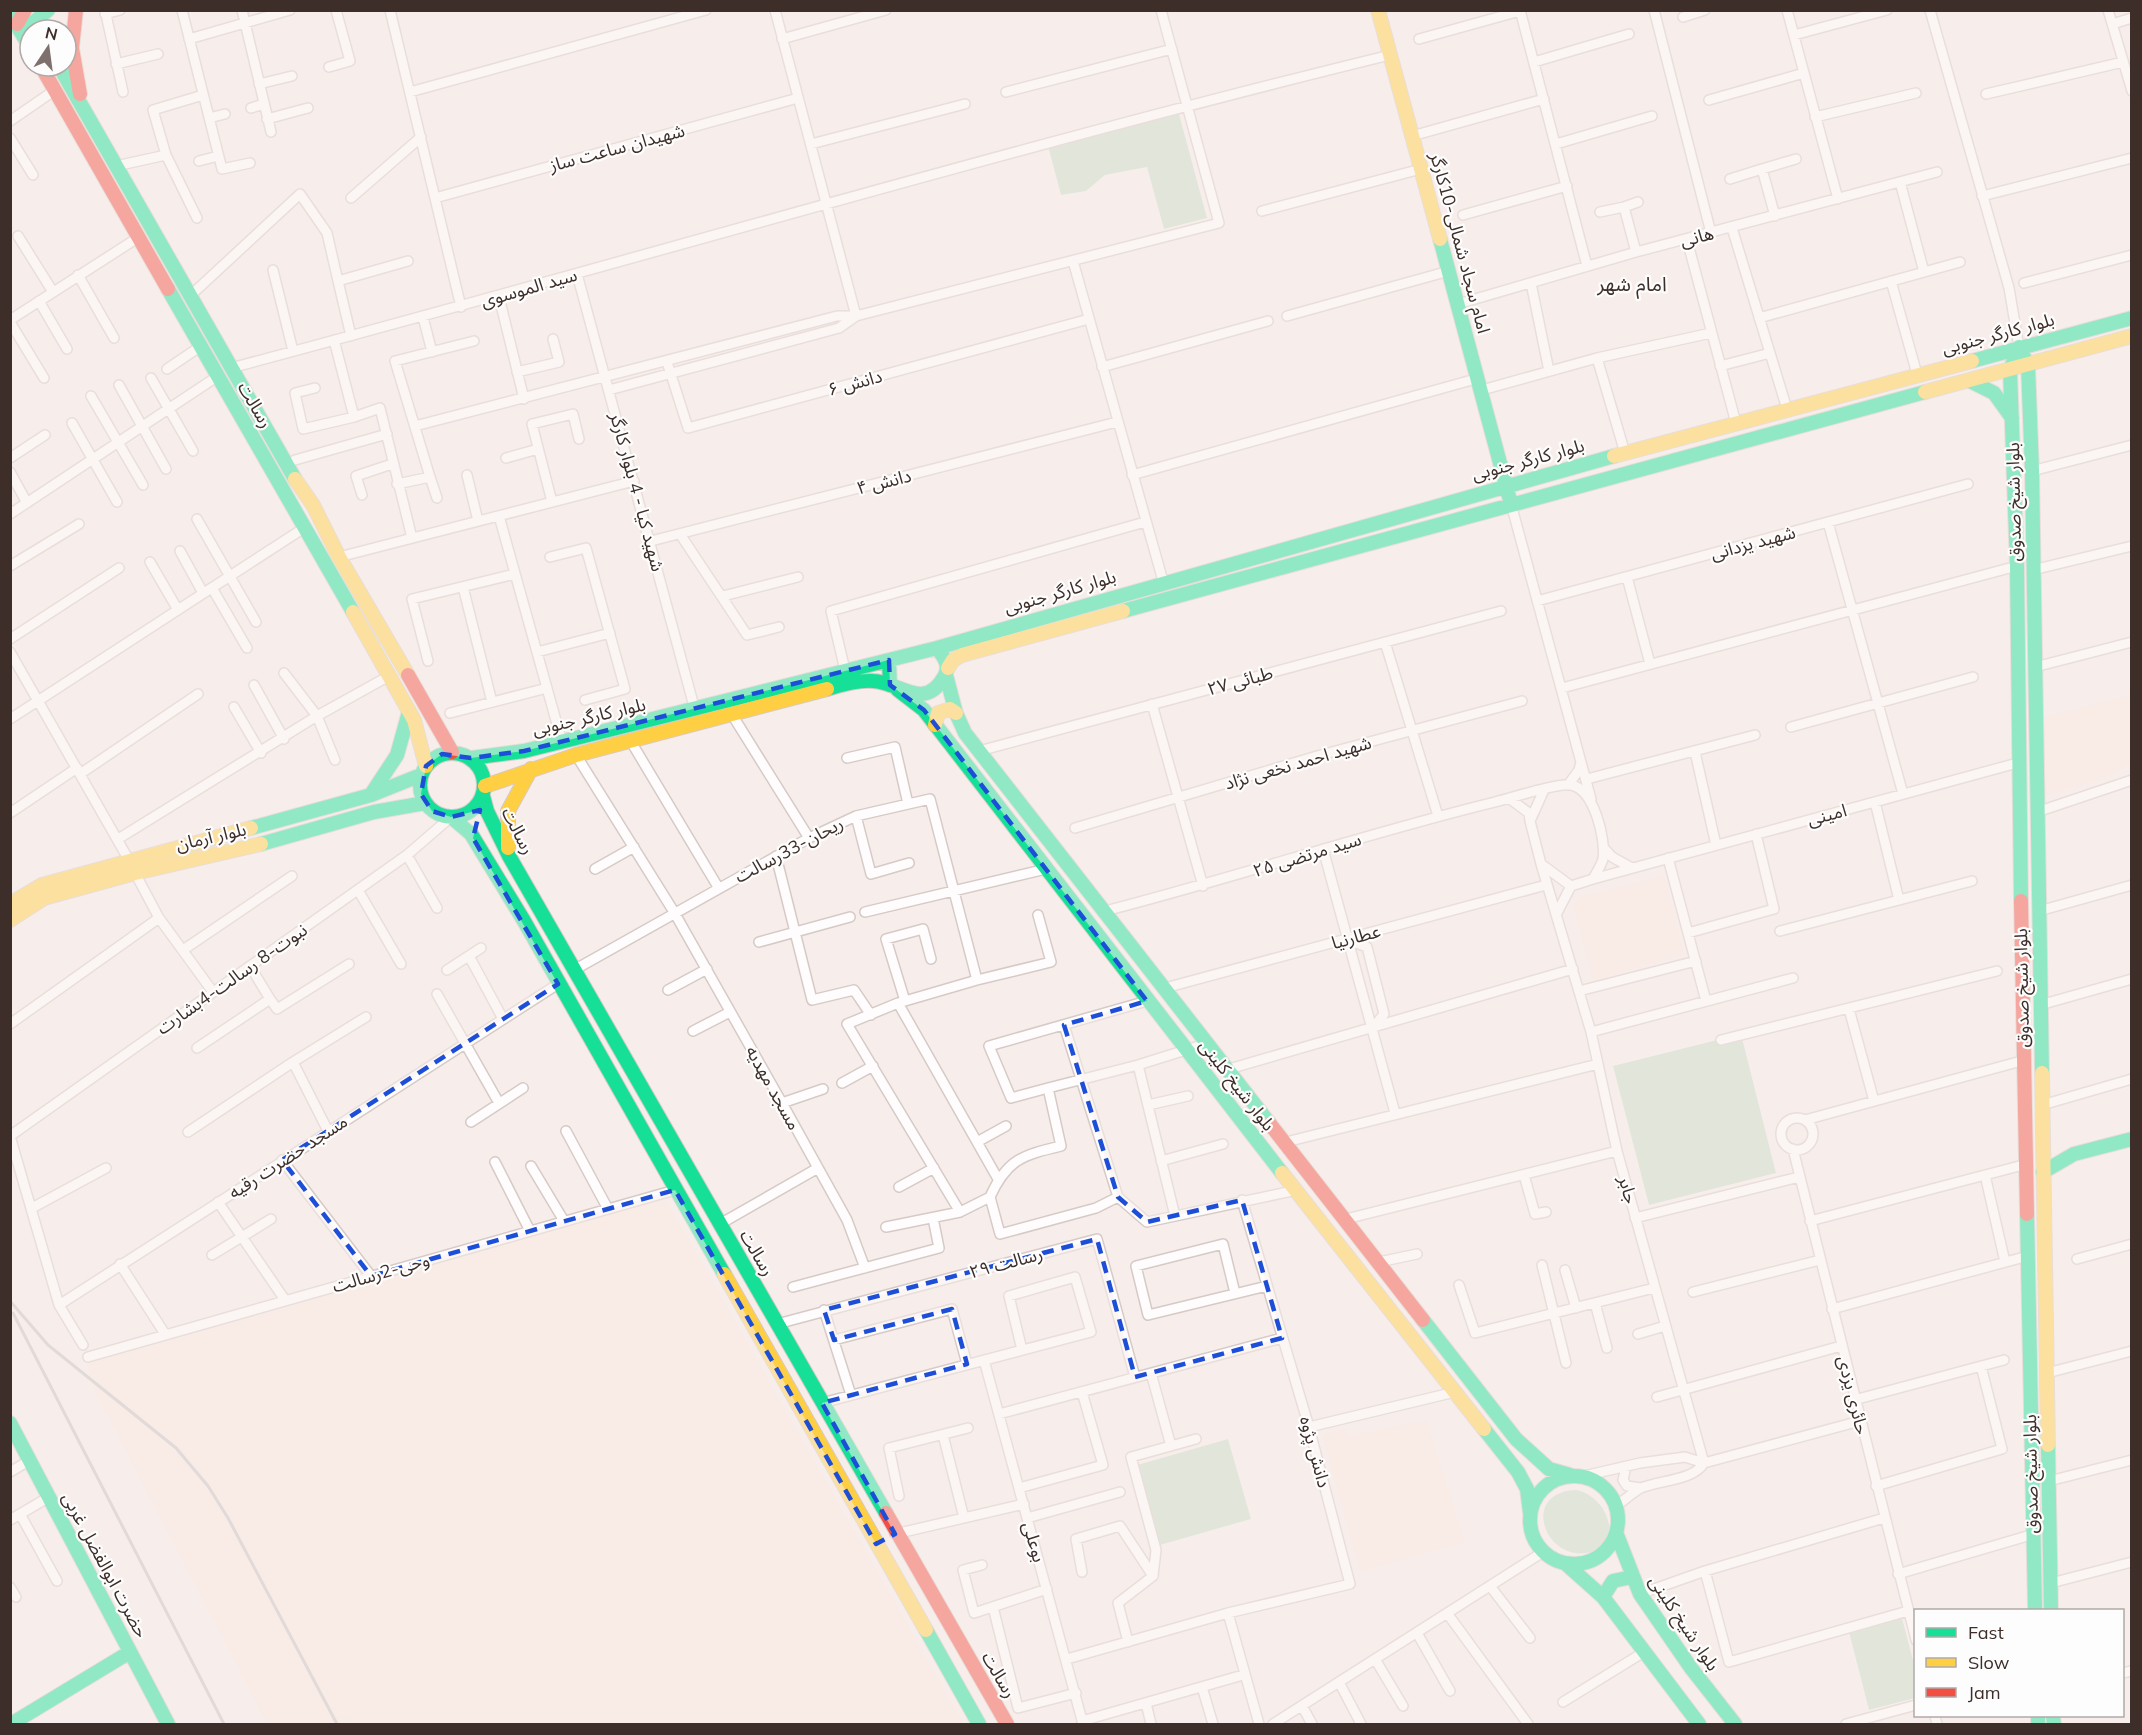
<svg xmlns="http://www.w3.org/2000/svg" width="2142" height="1735" font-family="Mulish,'Noto Sans Arabic',sans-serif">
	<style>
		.built { fill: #fae6df }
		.green { fill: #c7dcc6 }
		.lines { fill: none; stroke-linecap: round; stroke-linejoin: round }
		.street-casing { stroke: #d6cac6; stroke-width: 12 }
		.fast-casing { stroke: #d6cac6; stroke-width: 16 }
		.slow-casing { stroke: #d6cac6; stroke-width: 16 }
		.jam-casing { stroke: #d6cac6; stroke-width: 16 }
		.street { stroke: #fefcfc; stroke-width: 9 }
		.fast { stroke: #16e098; stroke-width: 14 }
		.slow { stroke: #ffcf43; stroke-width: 14 }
		.jam { stroke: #f24e42; stroke-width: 14 }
		.rail { stroke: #c5c2c1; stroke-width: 3 }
		.marked { fill: none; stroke: #1d4ed8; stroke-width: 4.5; stroke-dasharray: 12 8; stroke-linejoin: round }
		.labels { text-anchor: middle; stroke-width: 4.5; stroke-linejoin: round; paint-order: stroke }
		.street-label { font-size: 18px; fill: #3d2e29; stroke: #fdfdfd }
		.neighbourhood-label { font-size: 20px; fill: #3d2e29; stroke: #fdfdfd }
	</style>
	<rect width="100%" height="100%" fill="#f7eeeb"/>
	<path class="built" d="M 2131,695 L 2131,763 L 2112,775 L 2044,797 L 2043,717 Z
		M 1664,875 L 1684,954 L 1593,981 L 1574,908 L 1577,898 Z
		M 666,1199 L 964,1724 L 267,1724 L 94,1390 L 87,1364 Z
		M 1426,1420 L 1465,1542 L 1360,1572 L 1323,1438 L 1324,1433 L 1346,1429 L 1350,1436 Z"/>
	<path class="green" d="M 1179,114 L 1207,218 L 1164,229 L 1147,167 L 1105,175 L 1086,191 L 1061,195 L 1048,146 Z
		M 1741,1034 L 1776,1173 L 1649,1205 L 1613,1066 Z
		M 1228,1439 L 1251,1519 L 1160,1545 L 1137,1465 Z
		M 1576,1490 C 1609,1496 1626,1547 1586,1553 C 1543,1559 1521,1492 1576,1490 Z
		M 1902,1618 L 1915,1668 L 1915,1698 L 1869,1710 L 1849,1632 Z"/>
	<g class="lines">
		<g class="street-casing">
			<path id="street" d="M 105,10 L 123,92
				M 182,10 L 222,169 L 250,163
				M 242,10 L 271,132
				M 390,10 L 461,307
				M 775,10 L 856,316
				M 1520,10 L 1587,266
				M 1654,10 L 1711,233
				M 1787,10 L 1838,199
				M 1930,10 L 2009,288 L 2019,347
				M 2108,10 L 2132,91
				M 105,14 L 120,10
				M 1683,17 L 1705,10
				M 2112,24 L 2132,18
				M 1794,35 L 1887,10
				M 189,39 L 290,10
				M 782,39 L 886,10
				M 1419,39 L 1520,11
				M 1534,62 L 1629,34
				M 116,64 L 158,54
				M 329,67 L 350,61 L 336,10
				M 259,84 L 292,76
				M 410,92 L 706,10
				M 1006,92 L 1172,49
				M 1986,94 L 2123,62
				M 1709,100 L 1804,73
				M 251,108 L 264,104
				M 1815,117 L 1916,93
				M 209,118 L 225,114
				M 267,119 L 308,108
				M 10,121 L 55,90
				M 1412,136 L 1544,99
				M 10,138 L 33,175
				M 811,144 L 965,104
				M 1556,144 L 1652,116
				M 199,161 L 218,156
				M 116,166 L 166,155
				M 1762,169 L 1796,159
				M 1730,179 L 1762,169 L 1775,216
				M 1900,182 L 1924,272
				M 1982,196 L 2132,158
				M 351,198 L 421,137
				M 435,198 L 798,98
				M 1262,211 L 1421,169
				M 1600,212 L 1624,207
				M 1463,215 L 1567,186
				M 197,218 L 166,155 L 153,110 L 203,95
				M 1732,228 L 1787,409
				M 18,236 L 53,292
				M 1687,240 L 1736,423
				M 1636,252 L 1624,207 L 1638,202
				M 1073,261 L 1163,581
				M 273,270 L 293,351
				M 577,274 L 695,710
				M 78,275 L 114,338
				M 1891,281 L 1917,374
				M 1531,283 L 1549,371
				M 2024,283 L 2132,255
				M 190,296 L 300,194 L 327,233 L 338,281
				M 499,297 L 524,399
				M 39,301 L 67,349
				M 1458,304 L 1636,252 L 1937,172
				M 1287,316 L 1449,271
				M 423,317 L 432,352
				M 1759,318 L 1960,262
				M 10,320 L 139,237
				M 10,322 L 44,378
				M 351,336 L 338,281 L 408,261
				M 334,340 L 354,417 L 380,408 L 412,538
				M 1597,358 L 1625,453
				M 667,362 L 688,428 L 1089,319
				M 1720,366 L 1770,353
				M 1102,367 L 1268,321
				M 231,368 C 618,265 1001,150 1390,55
				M 167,369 L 201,346
				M 517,372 L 559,362 L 553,339
				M 151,378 L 193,451
				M 119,385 L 166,469
				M 315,388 L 295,393 L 303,429 L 354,417
				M 609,390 L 839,328 L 856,316
				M 1482,390 L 1597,358 L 1711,333
				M 91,396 L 143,485
				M 72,423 L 117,502
				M 415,426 L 837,316 L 856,316 L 1219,223 L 1161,10
				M 10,458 L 45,435
				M 506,458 L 538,449
				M 295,460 L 387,434
				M 2032,471 L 2132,445
				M 10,472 L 27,503
				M 467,475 L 478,521
				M 1132,475 L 1479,378
				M 430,477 L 437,498
				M 397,484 L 430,477 L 395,361 L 474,341
				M 362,495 L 356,476 L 392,464
				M 552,502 L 532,424 L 573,414 L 579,439
				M 1511,504 L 1591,799
				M 10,514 L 218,376
				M 499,516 L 562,742
				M 197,519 L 256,622
				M 1828,522 L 1903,794
				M 680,534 L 747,635 L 779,627
				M 651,541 L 1117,422
				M 180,551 L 203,593
				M 339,557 L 634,481
				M 550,557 L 586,548 L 625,689 L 585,700
				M 150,562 L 178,610
				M 10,566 L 79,524
				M 2033,570 L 2132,546
				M 1627,577 L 1650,664
				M 463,587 L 492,702
				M 212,588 L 247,648
				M 723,596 L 798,577
				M 1537,601 L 1968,484
				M 10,639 L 119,568
				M 1385,642 L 1438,816
				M 10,652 L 130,862
				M 537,652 L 610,633
				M 428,661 L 412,599 L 515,574
				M 2035,667 L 2132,642
				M 845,670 L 831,611 L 1145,522
				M 284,673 L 317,716 L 335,760
				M 254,685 L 284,739
				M 1562,688 L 2017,566
				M 1152,704 L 1203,886
				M 234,707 L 261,753
				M 450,713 L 547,688
				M 731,713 L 809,838
				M 10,719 L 304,528
				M 1791,727 L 1973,677
				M 630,740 L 718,887
				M 979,751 L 1501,611
				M 1695,752 L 1716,845
				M 576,755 L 674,912 L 782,1103 L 847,1220 L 865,1268
				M 847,758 L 895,747 L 908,804
				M 80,774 L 198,694
				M 1587,779 L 1755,735
				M 1568,785 L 1579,770 L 1581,762
				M 1510,799 L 1529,813 L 1530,821
				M 1875,802 L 1899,900
				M 2037,812 L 2132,780
				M 10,813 L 77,768
				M 856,816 L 871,874 L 909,863
				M 1075,828 L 1317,756 L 1522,701
				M 118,839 L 317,716 L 389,676
				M 1603,847 L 1612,857 L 1632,868
				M 1323,849 L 1395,1113
				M 407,855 L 437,908
				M 776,856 L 812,1000 L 854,990 L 871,1015
				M 1668,858 L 1706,1001
				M 1541,864 L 1591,1032 L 1617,1151 L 1704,1463
				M 595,869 L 634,847
				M 135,873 L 159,918 L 213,992
				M 1593,879 L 2021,762
				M 358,890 L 401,964
				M 1105,911 C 1234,878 1361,835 1491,803 C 1508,799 1556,783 1571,785 C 1594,789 1606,839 1603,859 C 1601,866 1596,873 1593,879 L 1571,886 L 1541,864 L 1530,821 L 1544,790
				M 2039,911 L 2132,885
				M 865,912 L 1046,869
				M 1556,915 L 1571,886
				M 1780,931 L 1972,881
				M 1688,933 L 1774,909 L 1756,834
				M 1348,940 L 1367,947 L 1384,1014 L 1372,1029
				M 759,942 L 850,917
				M 183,950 L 292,876
				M 469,956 L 503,1019
				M 447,970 L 481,948
				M 574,970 L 809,838 L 856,816 L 930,799 L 977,980 L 1051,962 L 1038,915
				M 1165,988 L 1546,885
				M 668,990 L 707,969
				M 1579,991 L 1696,961
				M 437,994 L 499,1103
				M 270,999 L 277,1009 L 349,964
				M 905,1001 L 886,939 L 923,929 L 931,959
				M 898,1003 L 998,1179
				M 2040,1005 L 2132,979
				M 1849,1009 L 1874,1101
				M 10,1024 L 159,918
				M 1064,1025 L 1118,1197 L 1147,1222 L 1297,1190
				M 693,1031 L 730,1012
				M 1591,1032 L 1793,978
				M 1721,1040 L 1997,971
				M 197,1048 L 270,999 L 250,966
				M 1138,1065 L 1175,1216
				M 1229,1069 L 1573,969
				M 842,1083 L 873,1066
				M 1048,1088 L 1011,1098 L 989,1046 L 1147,1001
				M 782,1103 L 823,1089
				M 1148,1105 L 1188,1096
				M 2042,1105 L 2132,1079
				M1781 1134a16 16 0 1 1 32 0a16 16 0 1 1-32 0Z
				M 1805,1120 L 2025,1060
				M 471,1122 L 523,1088
				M 328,1131 L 293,1062 L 366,1017
				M 566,1131 L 608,1209
				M 188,1132 L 293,1062
				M 10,1136 L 407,855 L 451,817
				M 10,1136 L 59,1305
				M 977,1142 L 1006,1126
				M 1286,1142 L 1598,1064
				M 1793,1149 L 1916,1640
				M 282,1160 L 371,1276
				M 1161,1161 L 1223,1144
				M 495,1162 L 530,1231
				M 531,1166 L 564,1221
				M 1524,1175 L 1535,1214 L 1546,1212
				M 1985,1175 L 2005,1262
				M 899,1187 L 934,1168
				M 990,1197 L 1000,1234 L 1096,1208 L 1118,1197
				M 218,1202 L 285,1300
				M 32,1208 L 106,1168
				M 960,1212 L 847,1024 L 898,1003 L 977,980
				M 1635,1218 L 1799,1177
				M 1346,1219 L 1617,1151
				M 1810,1221 L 2027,1164
				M 720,1224 L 818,1168
				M 886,1227 L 960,1212 L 990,1197 C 1007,1159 1023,1155 1061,1146 L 1048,1088 L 1138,1065 L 1208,1043
				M 212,1255 L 271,1219
				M 2077,1259 L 2132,1244
				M 1379,1262 L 1417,1254
				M 120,1264 L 165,1334
				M 1542,1265 L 1566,1363
				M 1565,1270 L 1576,1308
				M 1459,1285 L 1475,1333 L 1654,1288
				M 793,1287 L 939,1248 L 933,1218
				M 1693,1292 L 1820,1260
				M 1235,1293 L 1223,1244 L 1136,1266 L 1148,1315 L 1267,1286
				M 1595,1303 L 1607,1348
				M 1832,1309 L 2028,1256
				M 824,1310 L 851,1395
				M 777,1324 L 1097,1239 L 1135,1377
				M 1638,1334 L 1665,1326
				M 834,1340 L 952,1309 L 967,1364
				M 83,1345 L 59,1305 L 558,984
				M 88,1357 L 675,1190
				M 984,1360 L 1083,1724
				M 1151,1373 L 1171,1446
				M 2047,1373 L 2132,1351
				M 1657,1397 L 1841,1346
				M 1854,1400 L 2004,1360
				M 822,1403 C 912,1379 1002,1356 1091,1332 L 1075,1277 L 1009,1296 L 1022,1350
				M 999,1414 L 1282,1338
				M 1309,1427 L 1455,1392
				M 943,1435 L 964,1518
				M 1704,1463 L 1860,1421
				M 1626,1467 L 1623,1480 L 1627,1486 L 1641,1488
				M 10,1472 L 30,1460
				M 1584,1476 L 1640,1463 L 1685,1457 L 1704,1463
				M 2049,1481 L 2132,1460
				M 1876,1486 L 2002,1449 L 1981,1366
				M 1019,1488 L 1103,1465 L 1082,1392
				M 899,1496 L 889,1448 L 968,1428
				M 1617,1505 C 1625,1500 1633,1492 1641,1488 C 1659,1480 1693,1481 1704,1463
				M 20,1514 L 57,1581
				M 1027,1518 L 1120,1492
				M 10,1520 L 49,1497
				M 895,1534 L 1024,1504
				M 982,1565 L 963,1570 L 974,1613 L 1047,1589
				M 1705,1571 L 1729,1662 L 1908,1611
				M 1082,1572 L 1076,1539 L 1120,1526 L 1153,1576 L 1118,1603 L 1128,1642
				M 1898,1574 L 2034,1534
				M 1153,1576 L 1156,1550 L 1131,1457 L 1196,1439
				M 2051,1583 L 2132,1562
				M 1490,1586 L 1530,1638
				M 10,1587 L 16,1597
				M 1640,1594 L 1705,1571 L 1884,1518
				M 993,1607 L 1018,1708 L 1076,1693
				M 1228,1613 L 1259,1724
				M 1447,1613 L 1528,1724
				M 1417,1633 L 1450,1691
				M 1067,1659 L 1228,1613 L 1350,1584 L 1309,1427 L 1242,1200
				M 1375,1659 L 1403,1706
				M 2122,1673 L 2132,1671
				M 1339,1682 L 1361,1724
				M 1202,1687 L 1213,1724
				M 1563,1702 L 1644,1652
				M 1146,1703 L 1151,1724
				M 1302,1706 L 1312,1724
				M 1935,1716 L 1937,1724
				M 1082,1721 L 1243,1675
				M 1273,1724 L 1543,1552
				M 1846,1724 L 1916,1705"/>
		</g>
		<g class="fast-casing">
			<path id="fast" d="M 10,14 L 30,47
				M 17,24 L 34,22 L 48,10
				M 59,66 L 295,479
				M 1440,239 L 1511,504
				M 168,289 L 353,612
				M 2019,347 L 2028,365 L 2032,471 L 2042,1073
				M 2019,347 L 2010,370 L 2017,566 L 2021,901
				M 1972,361 L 2132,318
				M 1970,381 L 1994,393 L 2012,418
				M 1123,611 L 1925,392
				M 937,648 L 1614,456
				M 946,675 L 956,713 L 965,733 L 1270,1124
				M 827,689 C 842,685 857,680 873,681 C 900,682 924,712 944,677 C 951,666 944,657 937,648 L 889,660 L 890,685
				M 898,690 L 924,710 L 1282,1173
				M420 785a32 32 0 1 1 64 0a32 32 0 1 1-64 0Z
				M 471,758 L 524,751 L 889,660
				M 372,793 L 397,755 L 409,712
				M 483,796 L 487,811 L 509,856 L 886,1513
				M 451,817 L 471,834 L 524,921 L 724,1274
				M 251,828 L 371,795 L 421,775
				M 261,844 L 374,812 L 425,803
				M 2043,1172 L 2074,1154 L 2132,1139
				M 2027,1214 L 2035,1610
				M 1423,1320 L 1516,1439 L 1549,1469 L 1570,1475
				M 10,1423 L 168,1724
				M 1484,1429 L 1518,1472 L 1527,1489 L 1530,1513
				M 2048,1445 L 2051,1610
				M1530 1520a44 44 0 1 1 88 0a44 44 0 1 1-88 0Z
				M 1617,1535 L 1640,1594 L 1691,1668 L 1735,1724
				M 1566,1564 L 1603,1597 L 1699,1724
				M 1603,1597 L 1613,1581 L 1632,1577
				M 926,1630 L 979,1724
				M 2038,1716 L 2038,1724
				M 2053,1716 L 2054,1724
				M 11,1724 L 130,1652"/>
		</g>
		<g class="slow-casing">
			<path id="slow" d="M 1378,10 L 1440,239
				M 1925,392 L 2132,336
				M 1614,456 L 1972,361
				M 295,479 L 313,505 L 339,557 L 408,675
				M 353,612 L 414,720 L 426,766
				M 948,668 L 953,660 L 962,655 L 1123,611
				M 935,725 L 938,713 L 950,709 L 956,713
				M 485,786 L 576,755 L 827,689
				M 508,848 L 508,811 L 531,769
				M 10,904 L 42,885 L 251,828
				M 10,920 L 44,898 L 135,873 L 261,844
				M 2042,1073 L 2048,1445
				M 1282,1173 L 1484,1429
				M 724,1274 L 926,1630"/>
		</g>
		<g class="jam-casing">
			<path id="jam" d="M 76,10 L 72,48 L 80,94
				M 17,24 L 25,10
				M 41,66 L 168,289
				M 408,675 L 452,752
				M 2021,901 L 2027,1214
				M 1270,1124 L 1423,1320
				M 886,1513 L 1007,1724"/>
		</g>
		<use href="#street" class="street"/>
		<use href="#fast" class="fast"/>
		<use href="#slow" class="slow"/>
		<use href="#jam" class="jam"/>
		<path class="rail" d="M 10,1301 L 48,1345 L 176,1448 L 208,1486 L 228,1518 L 337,1724
			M 13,1313 L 224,1724"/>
	</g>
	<path d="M0 0H2142V1735H0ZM 889,660 L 890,685 L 924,710 L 1147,1001 L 1064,1025 L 1118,1197 L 1147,1222 L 1242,1200 L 1282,1338 L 1135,1377 L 1097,1239 L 824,1310 L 834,1340 L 952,1309 L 967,1364 L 822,1403 L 895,1534 L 876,1544 L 675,1190 L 371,1276 L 282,1160 L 558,984 L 473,838 L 480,810 L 451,817 L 432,811 L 421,794 L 426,766 L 442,754 L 471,758 L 524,751 Z" fill="#f7eeeb" fill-opacity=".55" fill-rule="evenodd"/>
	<path class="marked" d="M 889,660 L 890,685 L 924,710 L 1147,1001 L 1064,1025 L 1118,1197 L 1147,1222 L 1242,1200 L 1282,1338 L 1135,1377 L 1097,1239 L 824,1310 L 834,1340 L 952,1309 L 967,1364 L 822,1403 L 895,1534 L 876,1544 L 675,1190 L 371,1276 L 282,1160 L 558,984 L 473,838 L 480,810 L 451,817 L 432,811 L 421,794 L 426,766 L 442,754 L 471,758 L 524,751 Z"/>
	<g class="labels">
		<g class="street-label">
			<text transform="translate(617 148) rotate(-15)" y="6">شهیدان ساعت ساز</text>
			<text transform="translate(1697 237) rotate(-14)" y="6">هانی</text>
			<text transform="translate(1460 243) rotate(75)" y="6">امام سجاد شمالی-10کارگر</text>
			<text transform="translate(529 288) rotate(-16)" y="6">سید الموسوی</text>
			<text transform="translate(1998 334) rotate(-15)" y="6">بلوار کارگر جنوبی</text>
			<text transform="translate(855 383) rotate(-15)" y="6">دانش ۶</text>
			<text transform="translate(255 405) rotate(60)" y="6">رسالت</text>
			<text transform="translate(1528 460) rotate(-15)" y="6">بلوار کارگر جنوبی</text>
			<text transform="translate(884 482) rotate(-14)" y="6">دانش ۴</text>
			<text transform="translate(637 492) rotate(75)" y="6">شهید کیا - 4 بلوار کارگر</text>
			<text transform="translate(2014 502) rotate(-91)" y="6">بلوار شیخ صدوق</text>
			<text transform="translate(1753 543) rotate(-15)" y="6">شهید یزدانی</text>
			<text transform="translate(1060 592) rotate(-16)" y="6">بلوار کارگر جنوبی</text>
			<text transform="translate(1240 681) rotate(-15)" y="6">طبائی ۲۷</text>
			<text transform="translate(589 717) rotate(-13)" y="6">بلوار کارگر جنوبی</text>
			<text transform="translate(1298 763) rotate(-16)" y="6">شهید احمد نخعی نژاد</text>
			<text transform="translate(1827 815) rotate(-15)" y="6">امینی</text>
			<text transform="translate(518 831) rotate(63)" y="6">رسالت</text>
			<text transform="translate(211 837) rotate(-13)" y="6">بلوار آرمان</text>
			<text transform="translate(789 850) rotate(-28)" y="6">ریحان-33رسالت</text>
			<text transform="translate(1307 855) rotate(-17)" y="6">۲۵ سید مرتضی</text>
			<text transform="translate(1356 937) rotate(-15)" y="6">عطارنیا</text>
			<text transform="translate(232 979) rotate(-35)" y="6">نبوت-8 رسالت-4بشارت</text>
			<text transform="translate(2022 988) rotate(-91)" y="6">بلوار شیخ صدوق</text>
			<text transform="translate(1237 1085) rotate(52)" y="6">بلوار شیخ کلینی</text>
			<text transform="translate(773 1088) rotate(61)" y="6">مسجد مهدیه</text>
			<text transform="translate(288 1157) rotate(-33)" y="6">مسجد حضرت رقیه</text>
			<text transform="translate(1628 1190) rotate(75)" y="6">جابر</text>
			<text transform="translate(757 1253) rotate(60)" y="6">رسالت</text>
			<text transform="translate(1006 1263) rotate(-15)" y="6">رسالت ۲۹</text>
			<text transform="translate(381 1273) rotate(-16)" y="6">وحی-2رسالت</text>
			<text transform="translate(1853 1395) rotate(76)" y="6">حائری یزدی</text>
			<text transform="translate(1315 1452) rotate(75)" y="6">دانش پژوه</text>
			<text transform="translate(2031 1474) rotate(-91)" y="6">بلوار شیخ صدوق</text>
			<text transform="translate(1034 1542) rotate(74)" y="6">بوعلی</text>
			<text transform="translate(105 1565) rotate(62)" y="6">حضرت ابوالفضل غربی</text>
			<text transform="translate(1684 1623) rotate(56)" y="6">بلوار شیخ کلینی</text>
			<text transform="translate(999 1675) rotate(60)" y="6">رسالت</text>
		</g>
		<g class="neighbourhood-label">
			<text x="1632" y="291">امام شهر</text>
		</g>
	</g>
	<rect width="2142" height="1735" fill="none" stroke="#3d2e29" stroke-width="24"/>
	<rect x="1914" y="1609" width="210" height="108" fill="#fdfdfd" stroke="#b0aaa8" stroke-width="1.5"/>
	<rect x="1926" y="1628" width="30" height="9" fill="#16e098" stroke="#b0aaa8" stroke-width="1.5"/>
	<text x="1968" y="1639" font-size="18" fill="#3d2e29">Fast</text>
	<rect x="1926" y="1658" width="30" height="9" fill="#ffcf43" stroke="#b0aaa8" stroke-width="1.5"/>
	<text x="1968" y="1669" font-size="18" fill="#3d2e29">Slow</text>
	<rect x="1926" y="1688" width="30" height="9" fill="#f24e42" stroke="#b0aaa8" stroke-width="1.5"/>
	<text x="1968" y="1699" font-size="18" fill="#3d2e29">Jam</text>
	<g transform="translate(48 48) rotate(13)"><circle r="28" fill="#fdfdfd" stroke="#b0aaa8" stroke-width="1.5"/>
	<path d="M0-4.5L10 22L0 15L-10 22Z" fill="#7e716d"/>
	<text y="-9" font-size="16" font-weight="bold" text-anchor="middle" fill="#3d2e29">N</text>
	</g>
</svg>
